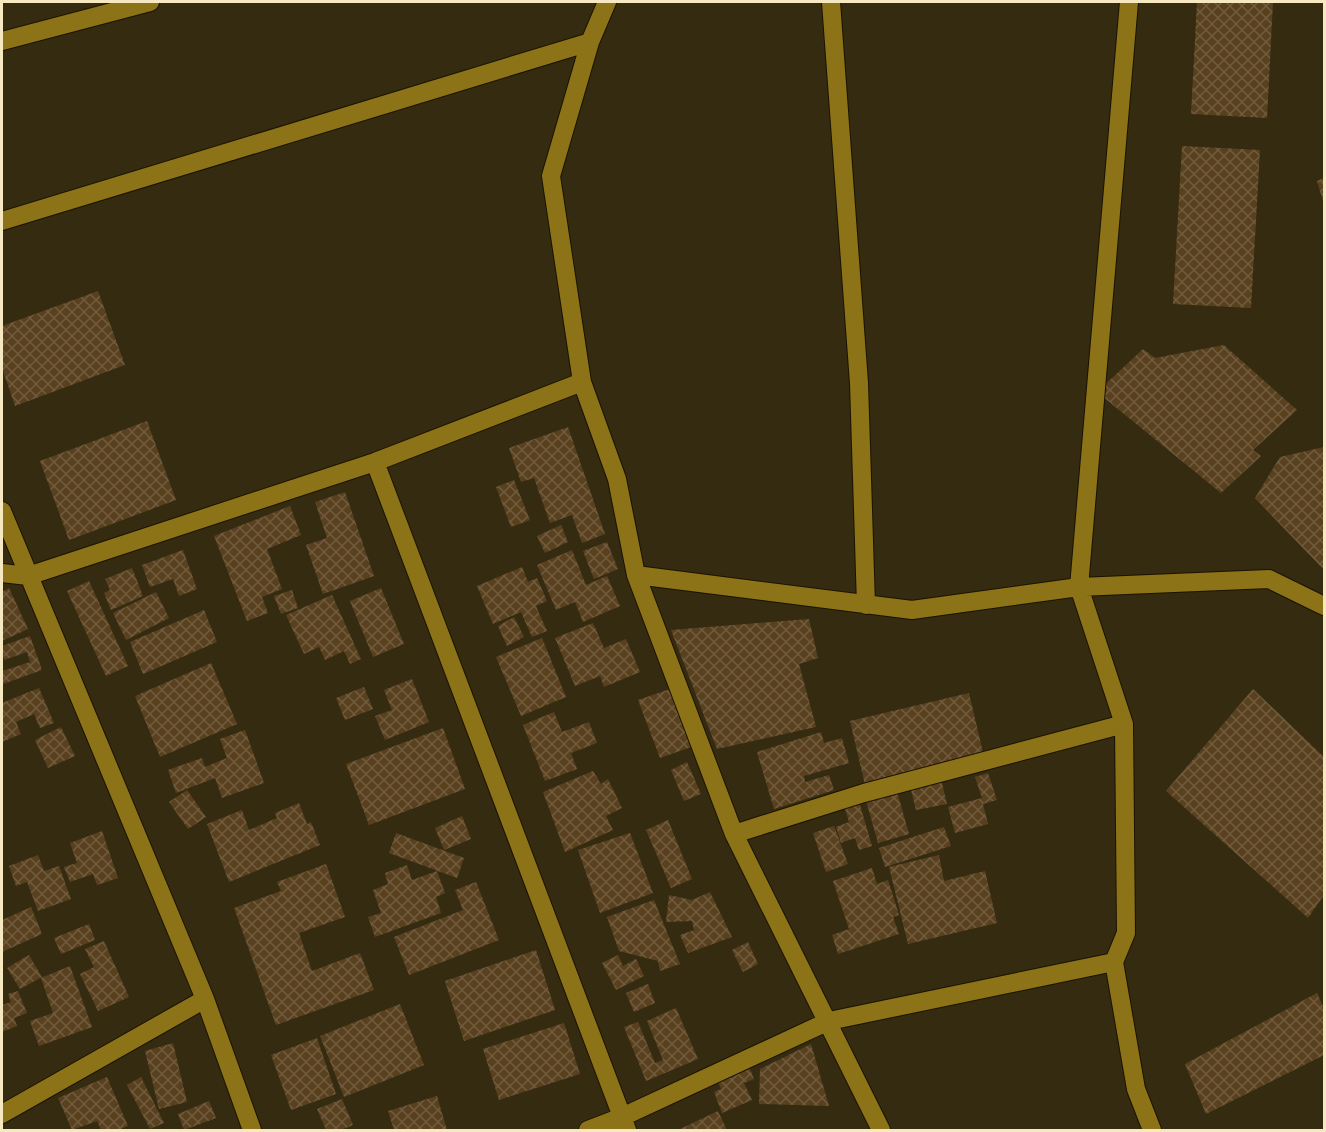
<svg xmlns="http://www.w3.org/2000/svg" width="1326" height="1132" font-family="'Noto Sans',sans-serif">
	<style>
		.building { fill: url(#building-cross-hatch) }
		.lines { fill: none; stroke-linecap: round; stroke-linejoin: round }
		.minor-casing { stroke: #1b1300; stroke-width: 20 }
		.minor { stroke: #8c7317; stroke-width: 18 }
	</style>
	<defs>
		<pattern id="building-cross-hatch" width="8" height="8" patternUnits="userSpaceOnUse" patternTransform="scale(1.5)"><rect width="8" height="8" fill="#59401f"/><path d="M0 0l8 8M0 8l8-8" fill="none" stroke="#715c3e"/></pattern>
	</defs>
	<rect width="100%" height="100%" fill="#342b11"/>
	<path class="building" d="M 1197,2 L 1273,2 L 1267,118 L 1191,114 Z
		M 1182,146 L 1260,150 L 1251,308 L 1173,304 Z
		M 1324,178 L 1324,205 L 1317,181 Z
		M 98,291 L 125,365 L 15,406 L 2,368 L 2,326 Z
		M 1224,345 L 1297,410 L 1253,450 L 1261,456 L 1221,493 L 1097,392 L 1143,349 L 1155,358 Z
		M 147,421 L 176,500 L 69,540 L 40,461 Z
		M 568,427 L 605,534 L 582,543 L 572,515 L 550,523 L 534,478 L 521,482 L 509,448 Z
		M 1324,447 L 1324,570 L 1255,498 L 1280,457 Z
		M 514,480 L 530,520 L 511,527 L 496,487 Z
		M 345,492 L 374,576 L 323,594 L 306,545 L 327,538 L 315,502 Z
		M 290,506 L 301,535 L 267,549 L 282,589 L 262,597 L 268,613 L 247,621 L 214,536 Z
		M 561,525 L 568,542 L 545,553 L 537,536 Z
		M 607,542 L 618,569 L 594,579 L 583,551 Z
		M 183,550 L 197,589 L 179,596 L 173,579 L 150,587 L 142,565 Z
		M 572,550 L 586,585 L 607,576 L 620,606 L 583,622 L 575,602 L 556,610 L 537,565 Z
		M 522,567 L 528,582 L 537,578 L 547,601 L 536,606 L 547,631 L 532,637 L 521,612 L 493,624 L 477,586 Z
		M 132,568 L 143,596 L 111,610 L 104,593 L 110,590 L 105,579 Z
		M 89,581 L 128,666 L 106,676 L 67,591 Z
		M 9,588 L 28,629 L 2,641 L 2,592 Z
		M 381,588 L 404,644 L 373,657 L 350,601 Z
		M 292,590 L 298,608 L 281,614 L 274,596 Z
		M 156,592 L 169,618 L 126,640 L 113,613 Z
		M 332,595 L 361,659 L 350,664 L 344,651 L 325,660 L 319,647 L 304,654 L 286,615 Z
		M 204,610 L 217,642 L 143,674 L 130,642 Z
		M 514,617 L 524,637 L 507,646 L 498,626 Z
		M 809,619 L 818,658 L 799,664 L 816,727 L 717,749 L 671,630 Z
		M 593,623 L 604,648 L 626,639 L 640,672 L 604,687 L 600,676 L 575,686 L 555,638 Z
		M 30,636 L 42,670 L 3,684 L 2,671 L 30,662 L 27,652 L 4,660 L 2,646 Z
		M 542,638 L 566,697 L 521,716 L 496,657 Z
		M 211,663 L 237,724 L 160,757 L 135,696 Z
		M 412,679 L 429,722 L 385,740 L 375,716 L 392,710 L 384,690 Z
		M 364,687 L 373,709 L 345,720 L 336,698 Z
		M 39,688 L 54,723 L 40,728 L 34,714 L 16,722 L 21,734 L 2,742 L 2,703 Z
		M 670,689 L 691,747 L 660,758 L 638,700 Z
		M 1253,689 L 1324,757 L 1324,895 L 1308,918 L 1166,791 Z
		M 969,693 L 985,761 L 866,789 L 850,721 Z
		M 554,712 L 562,732 L 589,722 L 597,743 L 571,753 L 577,769 L 545,781 L 523,725 Z
		M 61,727 L 75,756 L 48,768 L 35,740 Z
		M 443,728 L 465,789 L 369,825 L 346,764 Z
		M 245,730 L 264,783 L 222,798 L 215,778 L 176,793 L 168,770 L 202,758 L 205,767 L 227,758 L 220,739 Z
		M 821,732 L 824,743 L 842,738 L 849,763 L 804,776 L 805,782 L 829,775 L 834,790 L 774,809 L 757,752 Z
		M 687,762 L 701,794 L 684,801 L 671,770 Z
		M 593,771 L 601,784 L 608,779 L 622,808 L 606,816 L 613,830 L 565,852 L 543,792 Z
		M 988,773 L 997,800 L 983,804 L 988,824 L 955,833 L 948,807 L 982,798 L 975,777 Z
		M 941,779 L 947,804 L 916,810 L 910,786 Z
		M 896,788 L 909,834 L 878,843 L 865,797 Z
		M 187,790 L 206,817 L 188,829 L 169,802 Z
		M 858,798 L 872,846 L 859,850 L 855,838 L 841,843 L 836,827 L 849,822 L 843,802 Z
		M 299,803 L 307,824 L 311,822 L 320,845 L 229,882 L 207,824 L 242,810 L 249,830 L 277,818 L 275,813 Z
		M 462,816 L 471,839 L 444,850 L 435,828 Z
		M 668,820 L 692,879 L 671,888 L 646,830 Z
		M 834,826 L 848,864 L 826,872 L 813,833 Z
		M 944,827 L 951,846 L 885,867 L 879,848 Z
		M 102,831 L 118,878 L 97,885 L 93,874 L 70,882 L 64,867 L 77,863 L 70,843 Z
		M 396,833 L 464,858 L 457,878 L 389,853 Z
		M 630,833 L 653,893 L 600,913 L 578,850 Z
		M 38,855 L 44,871 L 59,866 L 71,899 L 38,911 L 27,882 L 16,886 L 9,866 Z
		M 939,855 L 944,881 L 985,871 L 997,923 L 908,944 L 889,867 Z
		M 326,864 L 345,917 L 299,933 L 312,971 L 360,953 L 374,990 L 276,1025 L 234,908 L 281,891 L 277,882 Z
		M 407,865 L 412,880 L 437,871 L 445,893 L 436,897 L 441,913 L 375,937 L 368,917 L 381,913 L 373,890 L 388,884 L 385,873 Z
		M 872,868 L 877,884 L 888,880 L 899,915 L 893,917 L 899,934 L 838,954 L 832,935 L 849,929 L 833,881 Z
		M 476,882 L 499,940 L 409,975 L 394,937 L 463,910 L 455,890 Z
		M 710,892 L 732,937 L 688,953 L 680,935 L 694,930 L 692,921 L 666,922 L 669,895 L 692,900 Z
		M 654,900 L 680,964 L 660,971 L 658,961 L 619,951 L 607,917 Z
		M 31,907 L 42,934 L 2,952 L 2,920 Z
		M 89,924 L 95,940 L 61,954 L 54,938 Z
		M 104,941 L 129,997 L 98,1011 L 80,974 L 94,967 L 85,949 Z
		M 748,942 L 758,964 L 743,972 L 732,950 Z
		M 536,950 L 555,1010 L 464,1041 L 445,981 Z
		M 29,955 L 42,977 L 20,989 L 7,968 Z
		M 618,955 L 623,966 L 636,959 L 644,976 L 616,990 L 602,963 Z
		M 70,966 L 92,1027 L 39,1046 L 30,1021 L 53,1013 L 41,978 Z
		M 648,984 L 655,1003 L 634,1012 L 626,993 Z
		M 18,991 L 27,1013 L 14,1018 L 17,1026 L 2,1032 L 2,1005 L 11,1002 L 8,994 Z
		M 1317,993 L 1324,1009 L 1324,1055 L 1206,1114 L 1185,1064 Z
		M 400,1004 L 424,1065 L 344,1097 L 320,1036 Z
		M 676,1008 L 698,1059 L 646,1081 L 624,1027 L 638,1022 L 655,1063 L 663,1060 L 647,1021 Z
		M 564,1023 L 580,1074 L 499,1100 L 483,1049 Z
		M 317,1038 L 336,1094 L 291,1110 L 271,1055 Z
		M 173,1043 L 187,1102 L 159,1109 L 145,1051 Z
		M 811,1044 L 829,1106 L 759,1104 L 760,1069 Z
		M 748,1064 L 754,1079 L 744,1083 L 752,1100 L 722,1113 L 714,1092 L 721,1089 L 716,1077 Z
		M 107,1077 L 128,1126 L 118,1130 L 101,1130 L 97,1121 L 72,1130 L 58,1098 Z
		M 141,1077 L 164,1123 L 150,1129 L 127,1085 Z
		M 437,1096 L 447,1130 L 394,1130 L 388,1111 Z
		M 342,1099 L 353,1125 L 341,1130 L 326,1130 L 317,1109 Z
		M 209,1101 L 216,1118 L 184,1130 L 178,1114 Z
		M 718,1111 L 727,1130 L 678,1130 Z"/>
	<g class="lines">
		<g class="minor-casing">
			<path id="minor" d="M 607,2 L 590,42 L 551,176 L 582,382 L 617,479 L 636,575 L 734,834 L 881,1130
				M 831,2 L 859,383 L 866,605
				M 1129,2 L 1079,587 L 1124,724 L 1126,933 L 1114,962 L 1136,1089 L 1152,1130
				M 2,41 L 150,2
				M 2,221 L 590,42
				M 375,462 L 627,1130
				M 2,511 L 205,999 L 252,1130
				M 2,573 L 28,576 L 375,462 L 582,382
				M 636,575 L 912,610 L 1079,587 L 1269,579 L 1324,606
				M 734,834 L 864,793 L 1124,724
				M 2,1114 L 205,999
				M 588,1130 L 622,1117 L 829,1021 L 1114,962"/>
		</g>
		<use href="#minor" class="minor"/>
	</g>
	<rect width="1326" height="1132" fill="none" stroke="#f6e9c1" stroke-width="6"/>
</svg>
